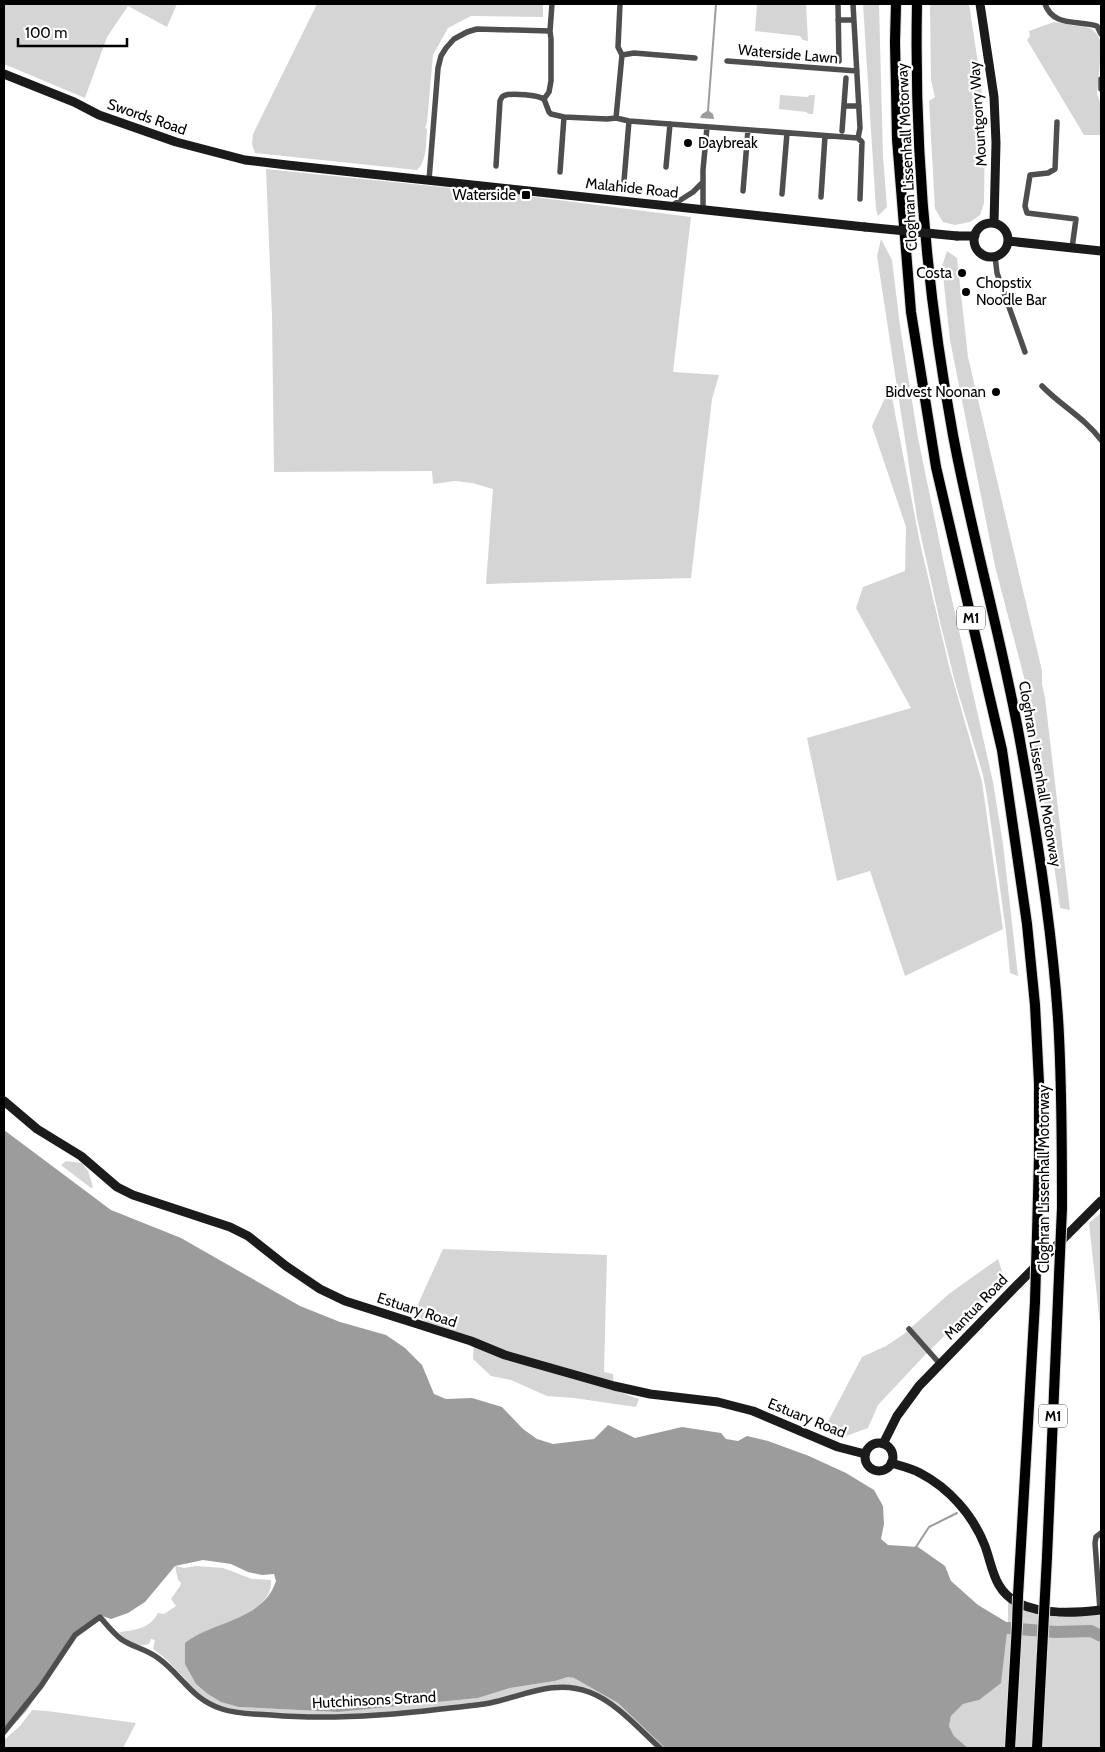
<svg xmlns="http://www.w3.org/2000/svg" width="1105" height="1752" font-family="Cabin,sans-serif">
	<style>
		.green { fill: #d5d5d5 }
		.water { fill: #9c9c9c }
		.lines { fill: none; stroke-linecap: round; stroke-linejoin: round }
		.stream { stroke: #9c9c9c; stroke-width: 2 }
		.river { stroke: #9c9c9c; stroke-width: 12 }
		.highway-casing { stroke: #dbdbdb; stroke-width: 12 }
		.street { stroke: #4e4e4e; stroke-width: 5.5 }
		.secondary { stroke: #1b1b1b; stroke-width: 9 }
		.highway { stroke: #000; stroke-width: 10 }
		.highway-bridge-casing { stroke: #dbdbdb; stroke-width: 12; stroke-linecap: butt }
		.secondary-bridge { stroke: #1b1b1b; stroke-width: 9 }
		.highway-bridge { stroke: #000; stroke-width: 10 }
		.poi-dot { fill: #000; stroke: #fff; stroke-width: 2 }
		.labels { text-anchor: middle; stroke-width: 4.5; stroke-linejoin: round; paint-order: stroke }
		.shield { fill: #fff; stroke: #4c4c4c; stroke-width: 1 }
		.shield-label { font-size: 14px; font-weight: bold; fill: #000 }
		.street-label { font-size: 15px; fill: #000; stroke: #fff }
		.poi-label { font-size: 15px; fill: #000; stroke: #fff; text-anchor: end }
	</style>
	<rect width="100%" height="100%" fill="#fff"/>
	<path class="green" d="M 4,4 L 177,4 L 167,27 L 128,6 L 107,37 L 85,98 L 4,64 Z
		M 317,4 L 543,4 L 543,17 L 471,16 L 448,28 L 433,55 L 427,122 L 425,128 L 427,129 C 426,141 427,162 417,170 L 255,153 L 252,144 L 253,134 Z
		M 757,4 L 806,4 L 808,41 L 803,40 L 800,36 L 755,31 Z
		M 863,4 L 879,4 L 883,156 L 887,207 L 878,216 L 876,209 Z
		M 930,4 L 969,4 L 981,83 L 985,133 L 984,203 L 980,215 L 970,222 L 955,225 L 943,222 L 935,209 L 929,101 L 935,97 L 931,80 Z
		M 1054,22 L 1090,28 L 1097,34 L 1100,40 L 1101,52 L 1097,94 L 1101,104 L 1101,135 L 1084,135 L 1027,40 L 1030,36 L 1029,31 Z
		M 780,95 L 807,97 L 810,95 L 815,95 L 813,114 L 809,114 L 806,112 L 779,109 Z
		M 266,169 L 519,195 L 691,217 L 673,372 L 719,375 L 712,399 L 691,578 L 486,584 L 493,489 L 472,483 L 455,481 L 433,484 L 432,471 L 274,472 L 272,316 Z
		M 881,239 L 892,260 L 900,326 L 918,438 L 944,564 L 993,782 L 1003,844 L 1018,976 L 1010,973 L 1006,931 L 987,796 L 983,775 L 955,682 L 940,622 L 917,518 L 877,256 Z
		M 947,251 L 957,258 L 968,357 L 1042,671 L 1042,684 L 1045,698 L 1070,910 L 1060,908 L 1050,836 L 1035,752 L 1026,685 L 995,566 L 950,340 L 942,266 Z
		M 890,387 L 920,543 L 949,666 L 982,782 L 1003,929 L 905,976 L 870,871 L 837,881 L 807,738 L 911,708 L 856,608 L 863,587 L 905,571 L 906,527 L 872,426 Z
		M 66,1161 L 82,1163 L 88,1171 L 93,1187 L 91,1188 L 61,1165 Z
		M 1101,1213 L 1101,1333 L 1089,1223 Z
		M 443,1249 L 607,1255 L 604,1372 L 613,1374 L 614,1390 L 639,1399 L 636,1407 L 574,1398 L 547,1396 L 511,1380 L 491,1376 L 473,1359 L 474,1339 L 427,1323 L 414,1313 Z
		M 998,1259 L 1004,1277 L 923,1357 L 878,1405 L 868,1428 L 846,1436 L 823,1431 L 862,1357 L 886,1346 L 904,1334 L 950,1293 Z
		M 175,1566 L 184,1568 L 196,1566 L 223,1568 L 252,1579 L 271,1580 C 273,1605 241,1617 222,1626 L 239,1707 L 338,1712 L 478,1698 L 510,1688 L 555,1681 L 568,1677 L 574,1678 L 618,1703 L 665,1748 L 660,1748 L 604,1699 L 556,1686 L 490,1703 L 420,1712 L 319,1717 L 221,1709 L 185,1685 L 186,1680 L 165,1658 L 153,1649 L 155,1640 L 151,1639 L 149,1644 C 140,1648 123,1641 119,1632 C 135,1630 150,1629 158,1613 L 164,1614 L 176,1606 L 171,1599 L 180,1586 L 181,1583 L 178,1580 Z
		M 1008,1602 L 1056,1617 L 1101,1615 L 1101,1748 L 968,1748 L 954,1736 L 949,1726 L 951,1716 L 963,1704 L 979,1700 L 1008,1628 Z
		M 32,1710 L 47,1711 L 136,1723 L 123,1748 L 4,1748 L 4,1740 L 20,1726 Z"/>
	<path class="water" d="M 715,4 L 717,4 L 709,111 L 713,114 L 714,119 L 700,118 L 702,114 L 707,111 Z
		M 4,1130 L 111,1210 L 181,1238 L 300,1306 L 340,1322 L 386,1335 L 405,1348 L 422,1365 L 434,1394 L 446,1399 L 472,1398 L 502,1407 L 523,1429 L 537,1439 L 553,1444 L 594,1439 L 608,1425 L 635,1438 L 682,1427 L 721,1433 L 726,1439 L 738,1441 L 747,1436 L 768,1441 L 809,1456 L 846,1473 L 874,1490 L 883,1506 L 884,1524 L 881,1539 L 888,1545 L 918,1547 L 945,1566 L 951,1581 L 978,1605 L 1008,1623 L 1001,1683 L 979,1700 L 963,1704 L 951,1716 L 949,1726 L 954,1736 L 968,1748 L 665,1748 L 618,1703 L 574,1678 L 568,1677 L 555,1681 L 510,1688 L 478,1698 L 338,1712 L 239,1707 L 221,1702 L 208,1694 L 196,1684 L 185,1664 L 185,1643 C 213,1621 263,1621 276,1581 L 274,1574 L 262,1575 L 248,1572 L 231,1564 L 203,1560 L 175,1566 L 145,1602 L 128,1613 L 111,1619 L 99,1615 L 78,1635 L 26,1711 L 4,1735 Z"/>
	<g class="lines">
		<path class="stream" d="M 916,1547 L 929,1527 L 957,1513"/>
		<path class="river" d="M 1008,1628 L 1056,1632 L 1091,1631 L 1101,1636"/>
		<g class="highway-casing">
			<path id="highway" d="M 896,4 L 895,42 L 897,139 L 911,312 L 936,467 L 1002,750 L 1027,924 L 1035,1005 L 1039,1083 L 1039,1157 L 1037,1234
				M 917,4 C 914,148 927,293 953,435 C 973,542 1004,646 1022,752 C 1038,840 1052,929 1058,1018 C 1062,1081 1062,1145 1062,1208
				M 1047,1557 L 1059,1276
				M 1018,1596 L 1035,1302
				M 1010,1748 L 1017,1625"/>
		</g>
		<path class="street" d="M 620,4 L 618,47 L 622,55 L 634,53 L 695,58
			M 838,4 L 839,61
			M 853,4 L 860,128 L 858,138
			M 1045,4 C 1053,27 1078,20 1097,26 L 1101,34
			M 838,20 L 853,20
			M 727,61 L 857,71
			M 1101,79 L 1101,89
			M 544,99 L 549,92 L 551,81 L 551,39 L 550,31 L 552,4
			M 844,106 L 859,106
			M 616,118 L 622,55
			M 1057,122 L 1055,169 L 1048,173 L 1030,175 L 1025,206 L 1027,213 L 1076,219 L 1072,248
			M 842,131 L 846,78
			M 496,166 L 500,101 C 502,97 502,96 506,95 C 513,93 537,95 544,99 L 549,112 L 551,114 L 564,117 L 607,119 L 616,118 L 629,121 L 858,138 L 862,142 L 860,199
			M 666,167 L 670,124
			M 560,172 L 564,117
			M 429,180 L 438,68 L 441,56 L 446,48 L 454,39 L 467,32 L 477,29 L 550,31
			M 624,181 L 629,121
			M 743,191 L 748,130
			M 782,194 L 787,133
			M 821,197 L 825,136
			M 671,206 L 693,192 L 703,182
			M 703,209 L 703,170 L 707,127
			M 995,256 L 997,273 L 1025,352
			M 1042,386 C 1060,405 1085,418 1101,440
			M 909,1329 L 940,1364
			M 1100,1610 L 1095,1543 L 1096,1537 L 1101,1533
			M 4,1732 L 41,1686 L 75,1635 L 100,1617 C 106,1624 113,1633 121,1639 C 132,1647 146,1649 158,1658 C 182,1675 191,1699 222,1709 C 237,1714 255,1714 271,1715 C 328,1720 384,1716 441,1709 C 457,1707 474,1706 490,1703 C 524,1696 554,1679 589,1692 C 616,1702 639,1729 660,1748"/>
		<path class="secondary" d="M 980,4 L 994,97 L 996,143 L 994,223
			M 4,74 L 74,102 L 99,115 L 176,142 L 245,160 L 287,165 L 865,227
			M974 240a17 17 0 1 1 34 0a17 17 0 1 1-34 0Z
			M 957,236 L 975,236
			M 1008,241 L 1101,251
			M 4,1101 L 37,1129 L 81,1156 L 117,1187 L 133,1195 L 230,1227 L 248,1236 L 286,1266 L 320,1289 L 345,1301 L 471,1341 L 505,1355 L 614,1386 L 650,1394 L 718,1402 L 753,1411 L 838,1447 L 865,1454
			M865 1457a14 14 0 1 1 28 0a14 14 0 1 1-28 0Z
			M 883,1444 L 897,1416 L 919,1386 L 1018,1284 L 1101,1201
			M 891,1463 C 901,1466 911,1468 920,1473 C 949,1488 973,1515 985,1546 C 993,1568 994,1591 1018,1603 C 1043,1615 1075,1613 1101,1610"/>
		<use href="#highway" class="highway"/>
		<g class="highway-bridge-casing">
			<path id="highway-bridge" d="M 1059,1276 L 1062,1208
				M 1035,1302 L 1037,1234
				M 1017,1625 L 1018,1596
				M 1037,1748 L 1047,1557"/>
		</g>
		<path class="secondary-bridge" d="M 865,227 L 957,236"/>
		<use href="#highway-bridge" class="highway-bridge"/>
	</g>
	<g class="poi-dot">
		<circle cx="688" cy="143" r="5"/>
		<rect x="521" y="190" width="10" height="10" rx="2.5"/>
		<circle cx="962" cy="273" r="5"/>
		<circle cx="966" cy="292" r="5"/>
		<circle cx="996" cy="392" r="5"/>
	</g>
	<g class="labels">
		<g class="shield">
			<rect x="957" y="606.5" width="28" height="23" rx="4"/>
			<rect x="1039" y="1404.5" width="28" height="23" rx="4"/>
		</g>
		<g class="shield-label">
			<text x="971" y="623">M1</text>
			<text x="1053" y="1421">M1</text>
		</g>
		<g class="street-label">
			<text transform="translate(788 54) rotate(5)" y="5">Waterside Lawn</text>
			<text transform="translate(978 114) rotate(-94)" y="5">Mountgorry Way</text>
			<text transform="translate(147 117) rotate(19)" y="5">Swords Road</text>
			<text transform="translate(907 157) rotate(-93)" y="5">Cloghran Lissenhall Motorway</text>
			<text transform="translate(632 188) rotate(6)" y="5">Malahide Road</text>
			<text transform="translate(1040 774) rotate(80)" y="5">Cloghran Lissenhall Motorway</text>
			<text transform="translate(1044 1179) rotate(-90)" y="5">Cloghran Lissenhall Motorway</text>
			<text transform="translate(976 1307) rotate(-46)" y="5">Mantua Road</text>
			<text transform="translate(417 1310) rotate(18)" y="5">Estuary Road</text>
			<text transform="translate(807 1418) rotate(22)" y="5">Estuary Road</text>
			<text transform="translate(374 1700) rotate(-3)" y="5">Hutchinsons Strand</text>
		</g>
		<g class="poi-label">
			<text x="698" y="148" text-anchor="start">Daybreak</text>
			<text x="516" y="200">Waterside</text>
			<text x="952" y="278">Costa</text>
			<text x="976" y="288" text-anchor="start">Chopstix<tspan x="976" dy="17">Noodle Bar</tspan></text>
			<text x="986" y="397">Bidvest Noonan</text>
		</g>
	</g>
	<rect width="1105" height="1752" fill="none" stroke="#000000" stroke-width="10"/>
	<path d="M18 38v8h109v-8" fill="none" stroke="#000000" stroke-width="2.5"/>
	<text x="25" y="38" font-size="15" fill="#000000" stroke="#ffffff" stroke-width="4" paint-order="stroke">100 m</text>
</svg>
